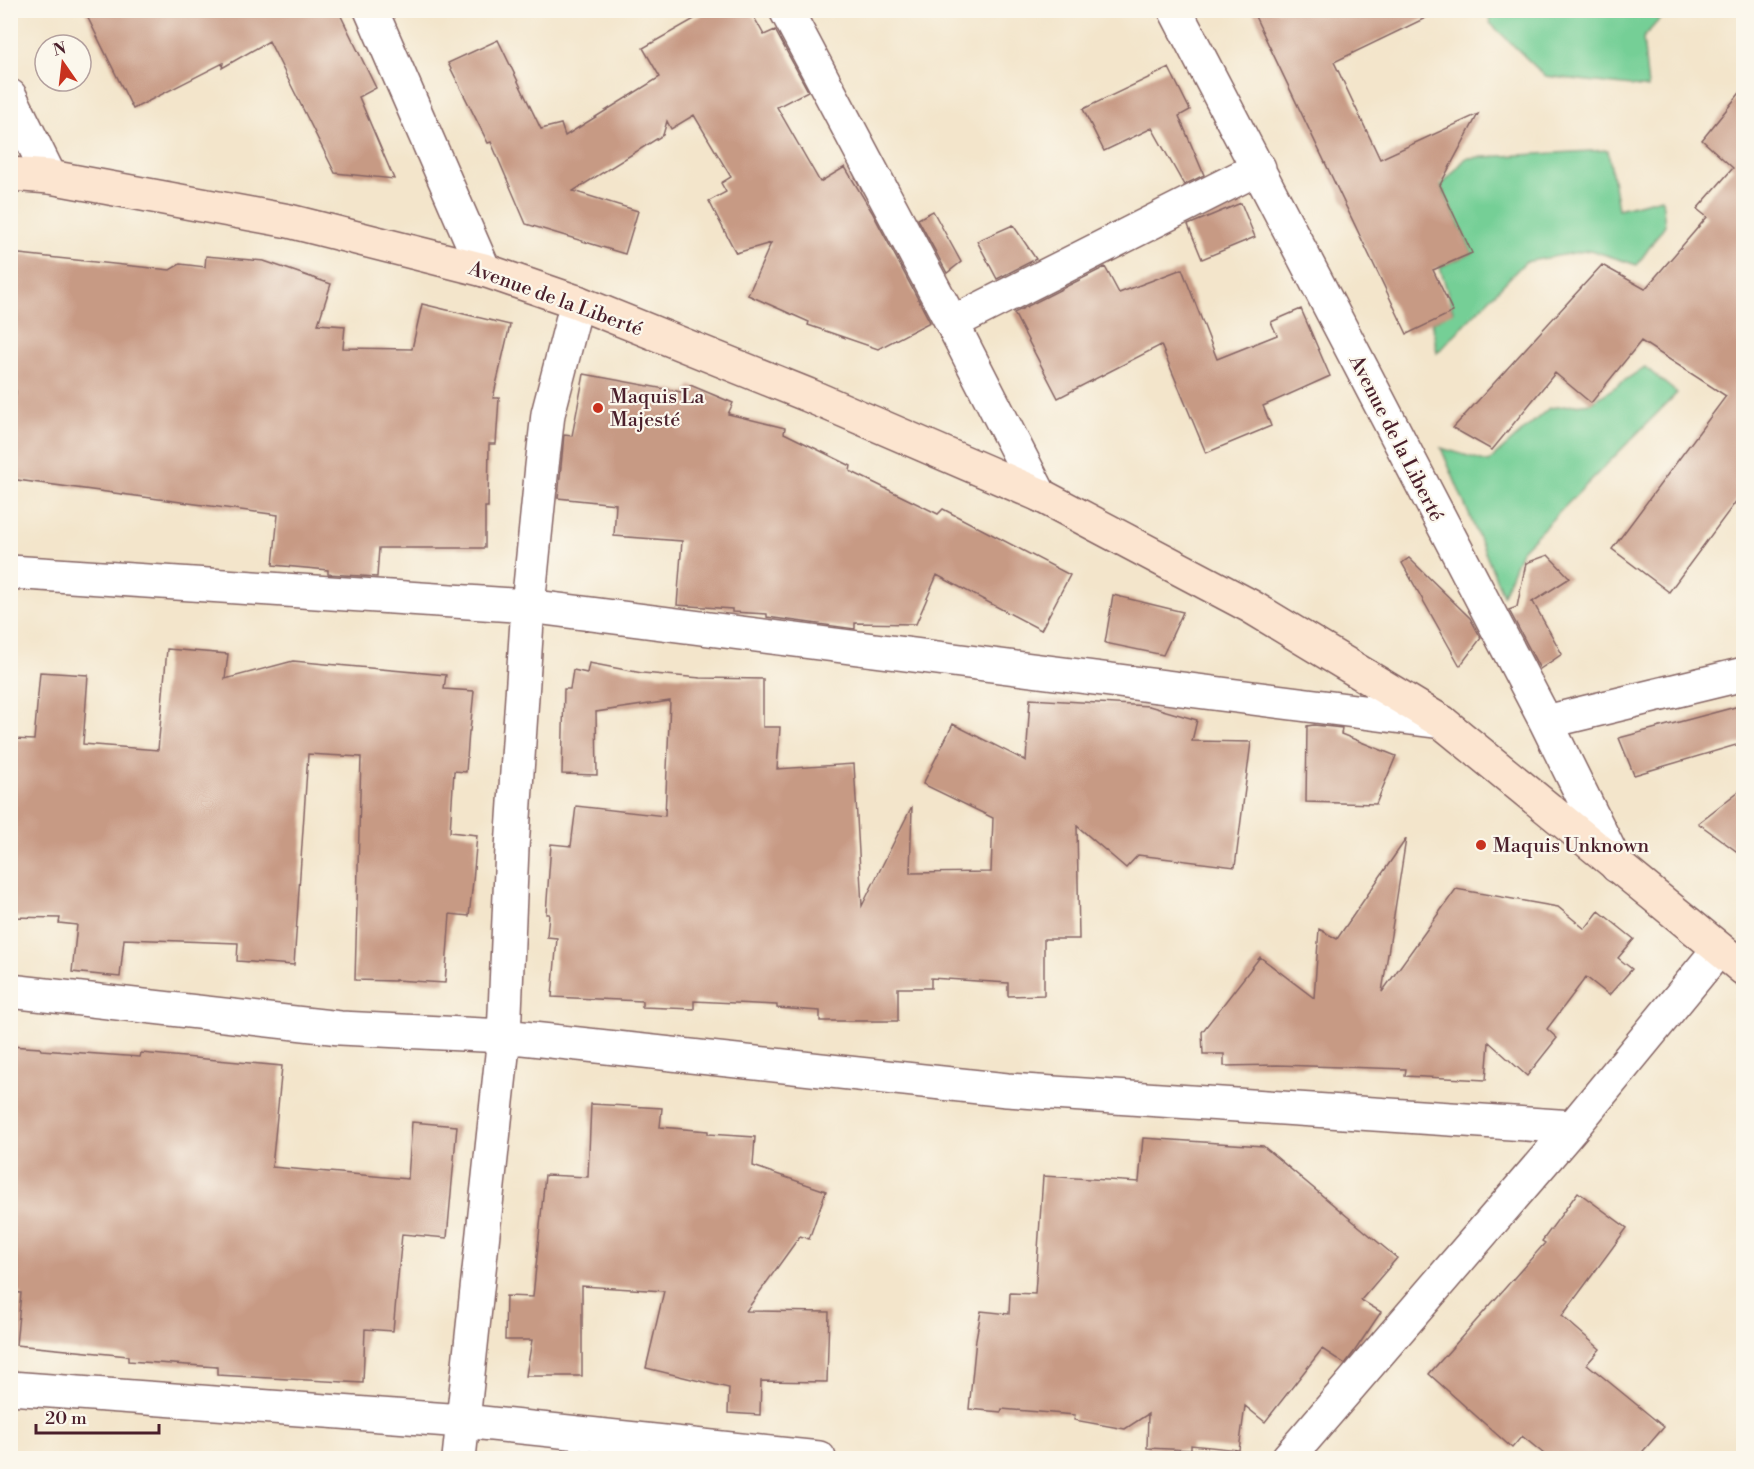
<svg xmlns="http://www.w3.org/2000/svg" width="1754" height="1469" font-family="'Libre Bodoni',serif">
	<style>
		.green { fill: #75cf96; stroke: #607760; stroke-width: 1.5 }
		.building { fill: #c79a84 }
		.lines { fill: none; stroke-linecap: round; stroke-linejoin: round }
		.street-casing { stroke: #856463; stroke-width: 36 }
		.secondary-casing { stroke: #856463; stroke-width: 36 }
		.street { stroke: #fff; stroke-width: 33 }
		.secondary { stroke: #fce5d0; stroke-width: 33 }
		.poi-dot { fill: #c8321e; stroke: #fbf7ec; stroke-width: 2 }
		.labels { text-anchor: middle; stroke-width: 4.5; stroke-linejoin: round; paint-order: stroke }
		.street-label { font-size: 20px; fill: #4a1f2b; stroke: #fbf7ec }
		.poi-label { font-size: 20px; fill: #4a1f2b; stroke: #fbf7ec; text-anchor: start }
	</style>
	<rect width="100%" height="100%" fill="#fbf7ec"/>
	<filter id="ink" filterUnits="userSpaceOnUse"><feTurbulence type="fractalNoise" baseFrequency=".0167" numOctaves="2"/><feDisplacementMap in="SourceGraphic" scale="12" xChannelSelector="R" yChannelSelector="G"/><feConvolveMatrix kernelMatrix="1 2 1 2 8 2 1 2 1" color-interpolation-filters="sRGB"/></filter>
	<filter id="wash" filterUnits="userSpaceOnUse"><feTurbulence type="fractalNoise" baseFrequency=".008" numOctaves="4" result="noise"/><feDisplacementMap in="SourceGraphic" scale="24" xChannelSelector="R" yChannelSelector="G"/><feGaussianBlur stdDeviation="1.35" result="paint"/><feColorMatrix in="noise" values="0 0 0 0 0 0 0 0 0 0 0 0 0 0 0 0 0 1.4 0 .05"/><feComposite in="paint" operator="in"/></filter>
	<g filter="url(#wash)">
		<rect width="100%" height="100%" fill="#f3e5cb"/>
		<path class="green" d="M 1488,11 L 1488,10 L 1667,11 L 1643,38 L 1648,88 L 1545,76 L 1490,23 Z
			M 1608,150 L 1618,209 L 1662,198 L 1665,225 L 1637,265 L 1590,250 L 1525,262 L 1437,353 L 1432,322 L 1453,311 L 1440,267 L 1472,253 L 1441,186 L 1466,158 Z
			M 1645,367 L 1677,393 L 1521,551 L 1503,595 L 1441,448 L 1488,462 L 1549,408 L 1591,403 Z"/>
		<g id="blocks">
			<path class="building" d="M 84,10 L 338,10 L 376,88 L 359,97 L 394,179 L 335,173 L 269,41 L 222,68 L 223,63 L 133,109 Z
				M 710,10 L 750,10 L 764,35 L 775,30 L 808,91 L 777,107 L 820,182 L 845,167 L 872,212 L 930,322 L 878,349 L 808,325 L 809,322 L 748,295 L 771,243 L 736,253 L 709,201 L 726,192 L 721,183 L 731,177 L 694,115 L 671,129 L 667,121 L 663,135 L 573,191 L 638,211 L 625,254 L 526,224 L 491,142 L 488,143 L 448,63 L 498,40 L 541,129 L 561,124 L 565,136 L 660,77 L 643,48 Z
				M 1252,10 L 1442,10 L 1334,62 L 1380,159 L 1478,114 L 1440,185 L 1472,253 L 1433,270 L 1453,312 L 1407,334 Z
				M 1169,68 L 1190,110 L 1179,116 L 1204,175 L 1184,185 L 1152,128 L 1104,151 L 1083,109 Z
				M 1743,89 L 1743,492 L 1669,592 L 1612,549 L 1726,396 L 1641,341 L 1591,403 L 1555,373 L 1492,450 L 1453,428 L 1602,265 L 1645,289 L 1707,217 L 1697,209 L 1733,168 L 1702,140 Z
				M 1241,203 L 1255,237 L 1202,259 L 1188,225 Z
				M 933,211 L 961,262 L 947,273 L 918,219 Z
				M 1013,225 L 1036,259 L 997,279 L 977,241 Z
				M 10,253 L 170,270 L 180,264 L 205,267 L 206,256 L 264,261 L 331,284 L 318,324 L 345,326 L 343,348 L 412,349 L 422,304 L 510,325 L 493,398 L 499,398 L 496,444 L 489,444 L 488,507 L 485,507 L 485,548 L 379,548 L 377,577 L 328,574 L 328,570 L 273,565 L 278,515 L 10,479 L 10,435 L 16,391 L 10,390 Z
				M 1105,267 L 1119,293 L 1182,269 L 1217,359 L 1277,335 L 1271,322 L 1301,309 L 1330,376 L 1263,406 L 1271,426 L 1206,453 L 1161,345 L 1058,398 L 1014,313 Z
				M 584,374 L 686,393 L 690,385 L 733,403 L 728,414 L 785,428 L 784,433 L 851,466 L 850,471 L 938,514 L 943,509 L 1070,575 L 1041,630 L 937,575 L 916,624 L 855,623 L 855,629 L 767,617 L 767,614 L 732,612 L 732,609 L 677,605 L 682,541 L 614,536 L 616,504 L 558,498 L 564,435 L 572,436 Z
				M 1548,555 L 1570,578 L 1532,602 L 1533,602 L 1562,654 L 1540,669 L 1509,610 L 1517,607 L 1526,563 Z
				M 1409,558 L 1470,618 L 1481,638 L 1460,666 L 1402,563 Z
				M 1113,595 L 1183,612 L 1163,655 L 1105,643 Z
				M 167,649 L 228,654 L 225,679 L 293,661 L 446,675 L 444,689 L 474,691 L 470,731 L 469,731 L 466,772 L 454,771 L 450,832 L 477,835 L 473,881 L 469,916 L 450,914 L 445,983 L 395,980 L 395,981 L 355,980 L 361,757 L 308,754 L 294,965 L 237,961 L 238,943 L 124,939 L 120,977 L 72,972 L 77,925 L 59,923 L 60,918 L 10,917 L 10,770 L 13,739 L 34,740 L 40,672 L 88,675 L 83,744 L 158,750 Z
				M 589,663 L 642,673 L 701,678 L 763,679 L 763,727 L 780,727 L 777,769 L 854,764 L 862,906 L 912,806 L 910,873 L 991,872 L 993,818 L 923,784 L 953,724 L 1026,761 L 1030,699 L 1149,706 L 1197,720 L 1192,741 L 1251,742 L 1235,867 L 1138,855 L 1126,868 L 1077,826 L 1079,939 L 1044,939 L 1044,995 L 1008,996 L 1008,983 L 931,978 L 931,988 L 898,988 L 898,1021 L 820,1021 L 820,1011 L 777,1008 L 777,1005 L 694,1001 L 694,1009 L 642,1007 L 642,1001 L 552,997 L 557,938 L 547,937 L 549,914 L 546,914 L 551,844 L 571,846 L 576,806 L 665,816 L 670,701 L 596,712 L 597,775 L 562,774 L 564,689 L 570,689 L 573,670 L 587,673 Z
				M 1743,705 L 1743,743 L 1634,775 L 1619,738 Z
				M 1314,725 L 1342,728 L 1341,734 L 1396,756 L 1376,804 L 1306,802 L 1307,726 Z
				M 1743,788 L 1743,856 L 1698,823 Z
				M 1406,839 L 1382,992 L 1456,889 L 1558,907 L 1585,929 L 1599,911 L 1634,939 L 1618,958 L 1632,969 L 1609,995 L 1586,977 L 1547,1029 L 1557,1038 L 1527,1076 L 1489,1042 L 1486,1080 L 1405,1076 L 1406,1069 L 1277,1065 L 1224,1066 L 1224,1054 L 1203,1054 L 1202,1032 L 1260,957 L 1314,998 L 1319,929 L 1337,939 Z
				M 10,1046 L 40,1048 L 41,1050 L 140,1057 L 141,1053 L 282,1066 L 272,1167 L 408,1179 L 412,1122 L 457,1126 L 447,1238 L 402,1234 L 393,1331 L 365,1329 L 363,1383 L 217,1375 L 217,1367 L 128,1361 L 128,1356 L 16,1345 L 21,1293 L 10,1292 Z
				M 591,1104 L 662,1108 L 660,1127 L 708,1131 L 708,1134 L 755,1137 L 753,1166 L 826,1191 L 809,1239 L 800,1236 L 746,1311 L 829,1312 L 827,1382 L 761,1381 L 760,1415 L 728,1413 L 729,1388 L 646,1368 L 664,1291 L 582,1286 L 582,1376 L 526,1376 L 532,1340 L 505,1340 L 506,1296 L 533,1297 L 545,1175 L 588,1177 Z
				M 1143,1138 L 1263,1146 L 1397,1258 L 1361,1300 L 1381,1312 L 1354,1352 L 1345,1364 L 1322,1349 L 1265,1422 L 1245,1406 L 1239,1450 L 1191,1445 L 1191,1450 L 1147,1448 L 1148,1414 L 1125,1429 L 1074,1420 L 1075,1415 L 1002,1409 L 1001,1412 L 969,1409 L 976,1339 L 981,1311 L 1009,1314 L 1010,1293 L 1035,1294 L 1043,1176 L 1139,1182 Z
				M 1578,1192 L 1627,1228 L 1562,1316 L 1600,1349 L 1587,1364 L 1664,1427 L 1637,1458 L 1549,1458 L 1522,1436 L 1512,1448 L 1429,1374 L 1545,1243 L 1542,1241 Z"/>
		</g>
	</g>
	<g filter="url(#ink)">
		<use href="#blocks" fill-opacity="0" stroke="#856463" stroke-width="1.5"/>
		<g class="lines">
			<g class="street-casing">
				<path id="street" d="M 371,10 L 484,270
					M 786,10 L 952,323 L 1040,495
					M 1175,10 L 1546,722 L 1617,866
					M 10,96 L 50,177
					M 952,323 L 1259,168
					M 10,572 L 528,606 L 1442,722
					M 1546,722 L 1744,674
					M 10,991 L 340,1028 L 504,1036 L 1007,1090 L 1573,1127
					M 10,1388 L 463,1421 L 819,1458
					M 459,1458 L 504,1036 L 512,848 L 528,606 L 542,466 L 548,414 L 577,302
					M 1288,1458 L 1573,1127 L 1719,949"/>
			</g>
			<g class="secondary-casing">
				<path id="secondary" d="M 10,174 L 50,177 L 289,221 L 484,270 L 577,302 L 808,395 L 1040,495 L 1250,606 L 1442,722 L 1744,969"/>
			</g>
			<use href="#street" class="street"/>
			<use href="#secondary" class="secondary"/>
		</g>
	</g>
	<g class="poi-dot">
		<circle cx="598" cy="408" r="6"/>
		<circle cx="1481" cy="845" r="6"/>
	</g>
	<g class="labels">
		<g class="street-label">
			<text transform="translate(556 298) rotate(20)" y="7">Avenue de la Liberté</text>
			<text transform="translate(1397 438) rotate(63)" y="7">Avenue de la Liberté</text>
		</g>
		<g class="poi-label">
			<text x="610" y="403">Maquis La<tspan x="610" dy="23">Majesté</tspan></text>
			<text x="1493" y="852">Maquis Unknown</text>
		</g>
	</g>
	<rect width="1754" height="1469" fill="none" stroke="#fbf7ec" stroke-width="36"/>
	<g transform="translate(63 63) rotate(346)"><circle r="28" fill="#fbf7ec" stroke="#b4a19f" stroke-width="1.5"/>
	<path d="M0-4.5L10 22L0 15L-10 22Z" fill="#c8321e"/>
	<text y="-9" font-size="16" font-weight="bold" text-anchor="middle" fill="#4a1f2b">N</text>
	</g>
	<path d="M36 1424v9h123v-9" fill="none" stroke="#4a1f2b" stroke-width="3"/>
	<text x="45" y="1424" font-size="18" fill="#4a1f2b" stroke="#fbf7ec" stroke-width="4.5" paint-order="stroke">20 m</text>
</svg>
